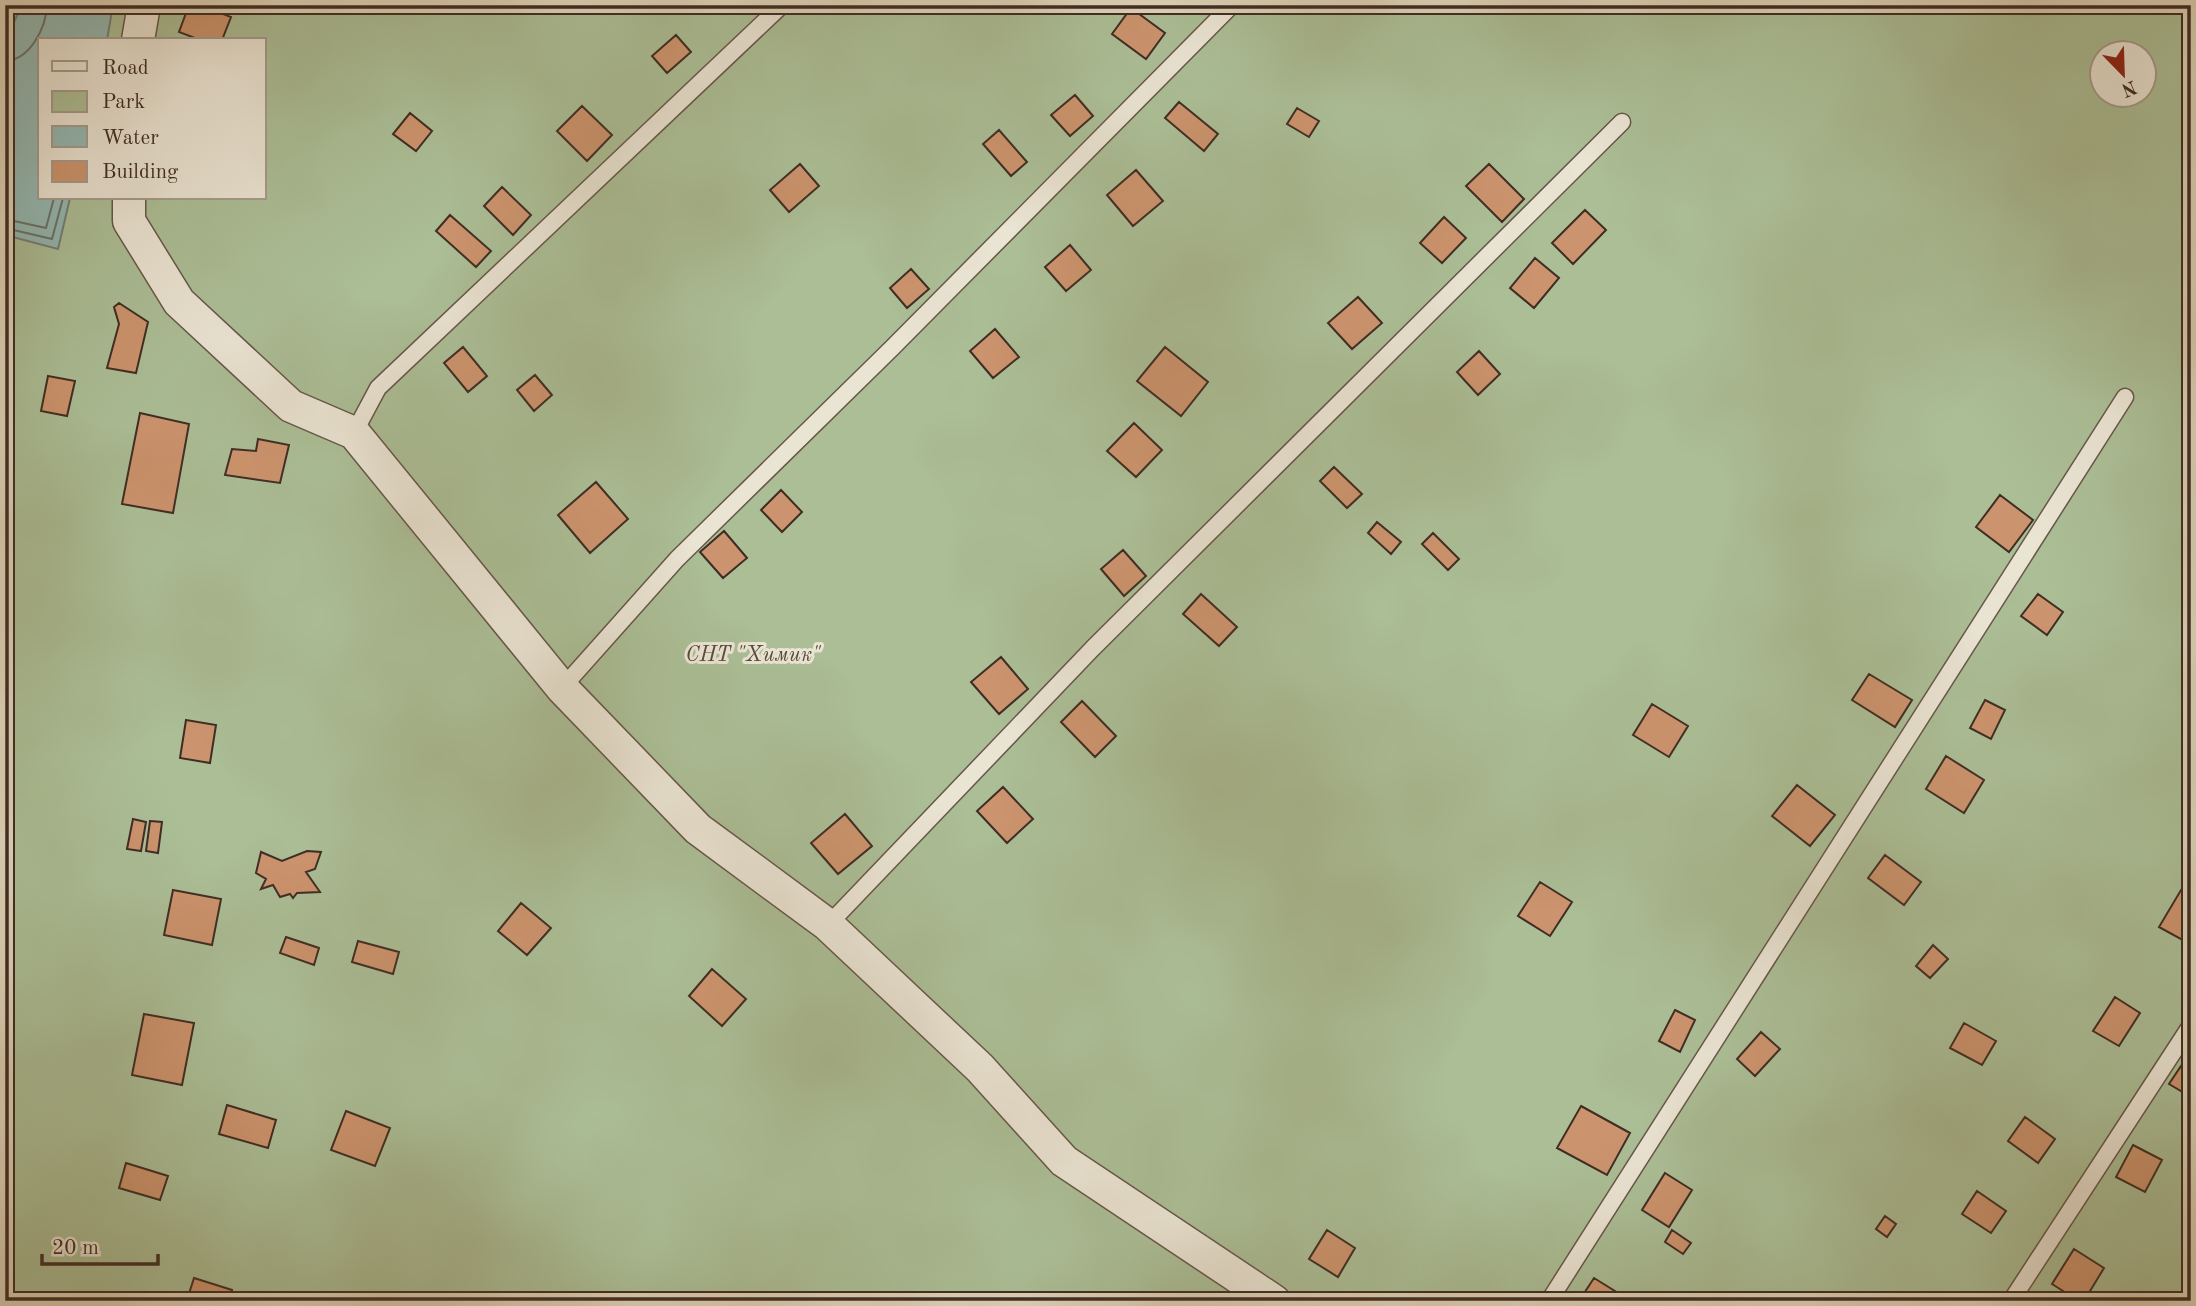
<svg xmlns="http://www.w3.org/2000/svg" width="2196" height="1306" font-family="'Old Standard TT',serif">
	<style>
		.green { fill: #abbe96; stroke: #75765e; stroke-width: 2; fill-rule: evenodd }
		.water { fill: #93b8b2; stroke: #71807a; stroke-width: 2 }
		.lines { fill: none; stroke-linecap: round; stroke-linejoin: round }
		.shore { stroke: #69726c; stroke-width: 2 }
		.building { fill: #cc946e; stroke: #3f2d25; stroke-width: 2 }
		.service-casing { stroke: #67574a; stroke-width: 19 }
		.minor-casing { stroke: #67574a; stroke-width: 35 }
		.service { stroke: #eae4d3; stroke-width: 16 }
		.minor { stroke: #eae4d3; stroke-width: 32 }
		.labels { text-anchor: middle; stroke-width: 6; stroke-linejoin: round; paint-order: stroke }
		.park-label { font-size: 21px; font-style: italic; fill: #554a3c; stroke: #eae4d3 }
	</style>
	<rect width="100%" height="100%" fill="#dfd5bb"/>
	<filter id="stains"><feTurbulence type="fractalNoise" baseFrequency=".00286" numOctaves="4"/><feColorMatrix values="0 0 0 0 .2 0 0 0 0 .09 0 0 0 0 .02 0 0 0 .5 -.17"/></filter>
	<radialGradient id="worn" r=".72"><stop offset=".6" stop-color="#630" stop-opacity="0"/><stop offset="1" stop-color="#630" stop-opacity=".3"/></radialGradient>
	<path class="green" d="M 5,5 L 2191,5 L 2191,1301 L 5,1301 ZM 40,40 L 264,40 L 264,198 L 40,198 ZM 2102,52 L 2144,52 L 2144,94 L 2102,94 Z"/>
	<path class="water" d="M 22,5 L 113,5 L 107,40 L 40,40 L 40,198 L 70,198 L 58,249 L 5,235 L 5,41 Z"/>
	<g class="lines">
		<path class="shore" d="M 5,61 C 30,60 46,28 47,5
			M 5,219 L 46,228 L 54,198
			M 5,228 L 52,239 L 63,198"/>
	</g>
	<path class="building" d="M 189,5 L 200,5 L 231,17 L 222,40 L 200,40 L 179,32 Z
		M 1131,8 L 1165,33 L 1146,59 L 1112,34 Z
		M 676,35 L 691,52 L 667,73 L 652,56 Z
		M 1075,95 L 1093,116 L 1070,136 L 1051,115 Z
		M 1179,102 L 1218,134 L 1204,151 L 1165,118 Z
		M 582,106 L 612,135 L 587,161 L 557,131 Z
		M 1297,108 L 1319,121 L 1309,137 L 1287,124 Z
		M 410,113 L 432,131 L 416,151 L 393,134 Z
		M 999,130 L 1027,162 L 1011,176 L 983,144 Z
		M 800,164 L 819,186 L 789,212 L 770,190 Z
		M 1489,164 L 1524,199 L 1502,222 L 1466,186 Z
		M 1136,170 L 1163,201 L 1133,226 L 1107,195 Z
		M 502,187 L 531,215 L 513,235 L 484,206 Z
		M 1585,210 L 1606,230 L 1573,264 L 1552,243 Z
		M 450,215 L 491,251 L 476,267 L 436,231 Z
		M 1444,217 L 1466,238 L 1442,263 L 1420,243 Z
		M 1070,245 L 1091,270 L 1066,291 L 1045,267 Z
		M 1535,258 L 1559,278 L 1534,308 L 1510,288 Z
		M 911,269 L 929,289 L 907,308 L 890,288 Z
		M 1358,297 L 1382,323 L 1352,349 L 1328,323 Z
		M 119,303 L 148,322 L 136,373 L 107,368 L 119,324 L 114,307 Z
		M 995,329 L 1019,357 L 993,378 L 970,351 Z
		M 463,347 L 487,376 L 468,392 L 444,363 Z
		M 1165,347 L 1208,382 L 1181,416 L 1137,381 Z
		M 1479,351 L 1500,374 L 1478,395 L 1457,372 Z
		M 535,375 L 552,395 L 534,411 L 517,390 Z
		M 48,376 L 75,381 L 67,416 L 41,411 Z
		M 140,413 L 189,424 L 173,513 L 122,504 Z
		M 1134,423 L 1162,450 L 1136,477 L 1107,451 Z
		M 258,439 L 289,445 L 280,483 L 225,475 L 232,449 L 256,451 Z
		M 1334,467 L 1362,494 L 1347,508 L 1320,481 Z
		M 596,482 L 628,519 L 590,553 L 558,515 Z
		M 781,490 L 802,512 L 782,532 L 761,510 Z
		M 2000,495 L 2033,520 L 2009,552 L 1976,527 Z
		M 1377,522 L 1401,542 L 1391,554 L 1368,533 Z
		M 724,531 L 747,558 L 723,578 L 700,552 Z
		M 1433,533 L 1459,559 L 1448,570 L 1422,544 Z
		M 1123,550 L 1146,576 L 1124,596 L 1101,569 Z
		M 1201,594 L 1237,627 L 1219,646 L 1183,614 Z
		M 2038,594 L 2063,612 L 2047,635 L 2021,616 Z
		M 1001,657 L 1028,689 L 999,714 L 971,682 Z
		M 1869,674 L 1912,700 L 1895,727 L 1852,700 Z
		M 1985,700 L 2005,710 L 1991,739 L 1970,728 Z
		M 1082,701 L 1116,736 L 1095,757 L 1061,722 Z
		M 1652,704 L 1688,726 L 1669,757 L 1633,735 Z
		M 186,720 L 216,725 L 210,763 L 180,758 Z
		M 1946,756 L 1984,780 L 1964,813 L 1926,789 Z
		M 1797,785 L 1835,815 L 1810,846 L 1772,816 Z
		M 1003,787 L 1033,819 L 1007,843 L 977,811 Z
		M 845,814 L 872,846 L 838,874 L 811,843 Z
		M 133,819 L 146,822 L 141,851 L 127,849 Z
		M 150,821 L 162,822 L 158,853 L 146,851 Z
		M 307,851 L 321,852 L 315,869 L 306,872 L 320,892 L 297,893 L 293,898 L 290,894 L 280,897 L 273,885 L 261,889 L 266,879 L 256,873 L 261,852 L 282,861 Z
		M 1885,855 L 1921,882 L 1904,905 L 1868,878 Z
		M 1540,882 L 1572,902 L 1550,936 L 1518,916 Z
		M 173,890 L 221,899 L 212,945 L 164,935 Z
		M 2181,890 L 2191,896 L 2191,938 L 2188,943 L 2159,927 Z
		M 521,903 L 551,928 L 527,955 L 498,931 Z
		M 286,937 L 319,948 L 314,965 L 280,953 Z
		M 358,941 L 399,952 L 393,974 L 352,962 Z
		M 1933,945 L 1948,959 L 1930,978 L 1916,966 Z
		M 712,969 L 746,999 L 722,1026 L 689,996 Z
		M 2115,997 L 2140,1013 L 2119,1046 L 2093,1031 Z
		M 1675,1010 L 1695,1020 L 1680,1052 L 1659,1041 Z
		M 144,1014 L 194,1023 L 182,1085 L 132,1075 Z
		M 1964,1023 L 1996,1041 L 1982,1065 L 1950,1048 Z
		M 1761,1032 L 1780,1049 L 1755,1076 L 1737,1059 Z
		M 2191,1051 L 2191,1097 L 2169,1084 Z
		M 227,1105 L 276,1120 L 268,1148 L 219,1134 Z
		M 1581,1106 L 1630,1133 L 1607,1175 L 1557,1148 Z
		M 346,1111 L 390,1128 L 375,1166 L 331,1150 Z
		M 2025,1117 L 2055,1139 L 2038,1163 L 2008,1141 Z
		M 2133,1145 L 2162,1160 L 2145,1192 L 2116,1177 Z
		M 126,1163 L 168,1176 L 160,1200 L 119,1188 Z
		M 1665,1173 L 1692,1190 L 1669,1227 L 1642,1210 Z
		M 1977,1191 L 2006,1211 L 1991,1233 L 1962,1214 Z
		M 1885,1216 L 1896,1224 L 1887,1237 L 1876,1229 Z
		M 1327,1230 L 1355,1248 L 1338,1277 L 1309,1259 Z
		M 1672,1230 L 1691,1243 L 1683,1254 L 1665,1242 Z
		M 2074,1249 L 2104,1268 L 2084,1301 L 2079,1301 L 2052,1284 Z
		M 194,1278 L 232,1290 L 228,1301 L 187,1300 Z
		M 1594,1278 L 1623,1296 L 1620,1301 L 1579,1301 Z"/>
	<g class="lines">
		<g class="service-casing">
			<path id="service" d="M 354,433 L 378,388 L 782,5
				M 562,688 L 677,559 L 892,348 L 1232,5
				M 828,925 L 1093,648 L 1622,122
				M 1549,1301 L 2125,397
				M 2011,1301 L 2191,1025"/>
		</g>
		<g class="minor-casing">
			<path id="minor" d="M 138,40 L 144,5
				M 129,198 L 129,221 L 179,302 L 291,406 L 354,433 L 562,688 L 698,829 L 828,925 L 980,1068 L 1064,1161 L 1274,1301"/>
		</g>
		<use href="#service" class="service"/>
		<use href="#minor" class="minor"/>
	</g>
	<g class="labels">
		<g class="park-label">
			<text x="753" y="661">СНТ "Химик"</text>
		</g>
	</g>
	<rect width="2196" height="1306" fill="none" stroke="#dfd5bb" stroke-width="28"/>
	<rect x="7" y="7" width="2182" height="1292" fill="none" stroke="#3f2d25" stroke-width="3.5"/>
	<rect x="14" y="14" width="2168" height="1278" fill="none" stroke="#3f2d25" stroke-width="2"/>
	<rect x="38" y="38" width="228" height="161" fill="#eae4d3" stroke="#a69b8d" stroke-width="2"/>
	<rect x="52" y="61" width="35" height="10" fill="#eae4d3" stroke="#a69b8d" stroke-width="2"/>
	<text x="102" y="74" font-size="21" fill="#3f2d25">Road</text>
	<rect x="52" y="91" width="35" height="21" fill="#abbe96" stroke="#a69b8d" stroke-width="2"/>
	<text x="102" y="108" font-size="21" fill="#3f2d25">Park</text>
	<rect x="52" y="126" width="35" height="21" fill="#93b8b2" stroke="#a69b8d" stroke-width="2"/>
	<text x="102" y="144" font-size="21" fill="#3f2d25">Water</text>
	<rect x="52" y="161" width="35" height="21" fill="#cc946e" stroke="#a69b8d" stroke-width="2"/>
	<text x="102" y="178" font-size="21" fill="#3f2d25">Building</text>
	<g transform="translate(2123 74) rotate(157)"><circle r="33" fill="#eae4d3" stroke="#a69b8d" stroke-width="2"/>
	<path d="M0-5L12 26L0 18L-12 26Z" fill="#8f2418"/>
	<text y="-10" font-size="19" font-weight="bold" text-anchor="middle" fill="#3f2d25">N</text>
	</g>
	<path d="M42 1254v10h116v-10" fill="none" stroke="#3f2d25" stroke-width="3.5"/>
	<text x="52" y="1254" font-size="21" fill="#3f2d25" stroke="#eae4d3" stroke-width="5" paint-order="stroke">20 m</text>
	<rect width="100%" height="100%" filter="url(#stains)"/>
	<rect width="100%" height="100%" fill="url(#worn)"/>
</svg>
